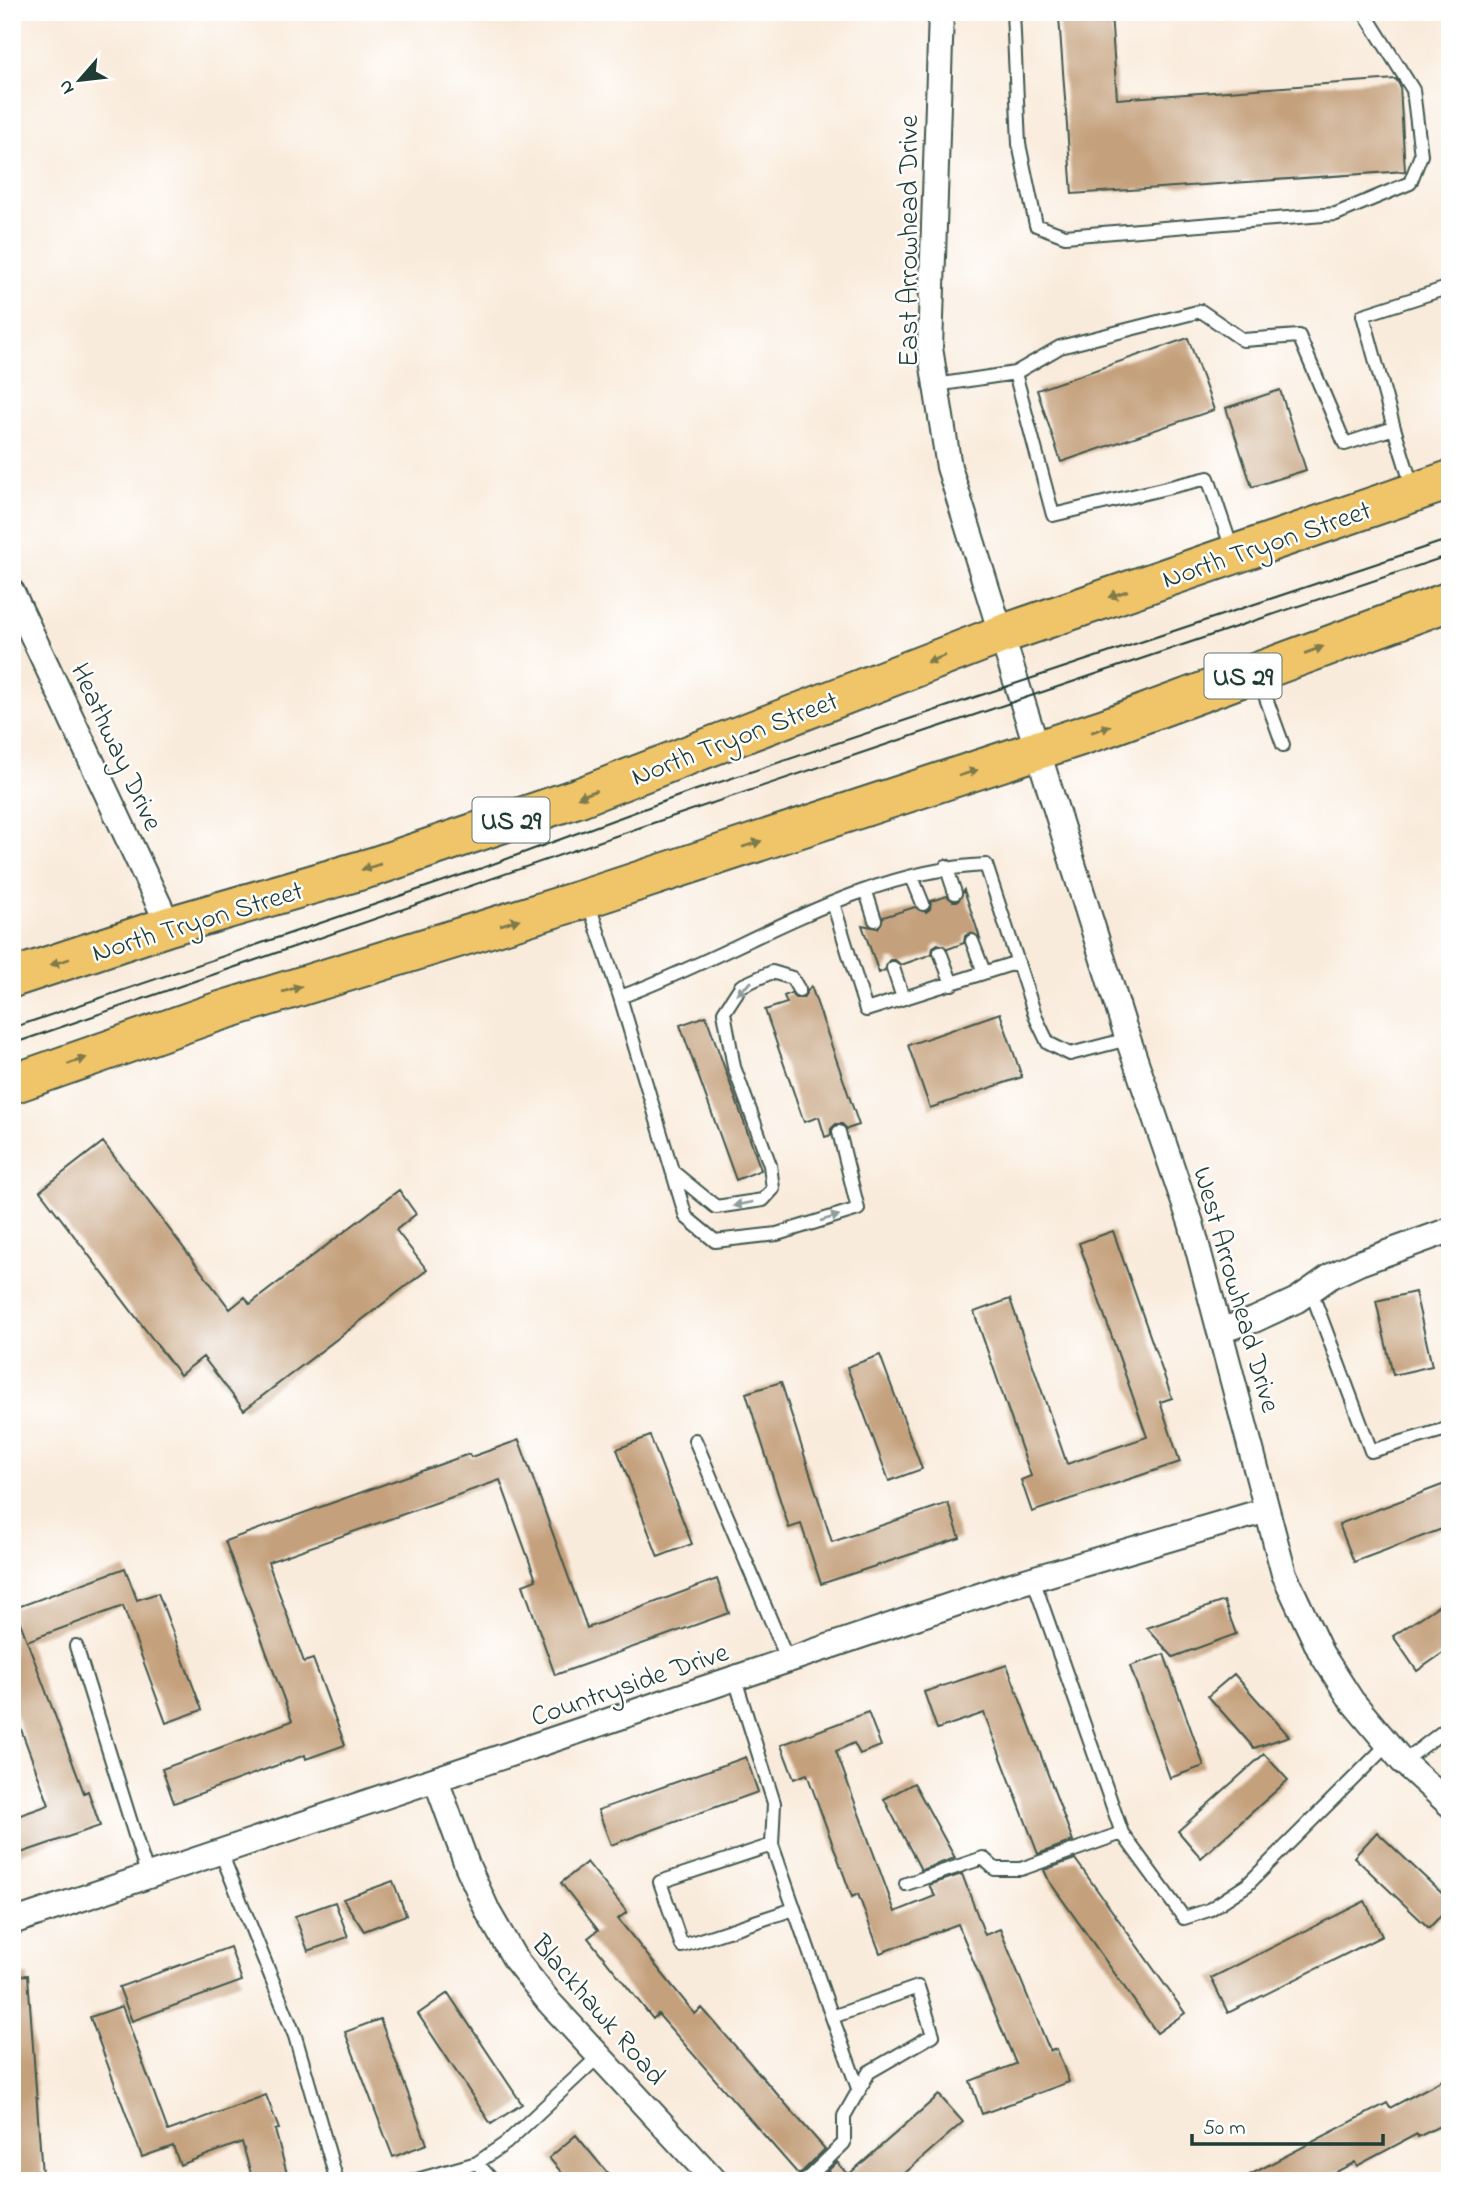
<svg xmlns="http://www.w3.org/2000/svg" width="1462" height="2193" font-family="'Indie Flower',sans-serif">
	<style>
		.building { fill: #c4a07c }
		.lines { fill: none; stroke-linecap: round; stroke-linejoin: round }
		.service-casing { stroke: #40574d; stroke-width: 16 }
		.minor-casing { stroke: #40574d; stroke-width: 28 }
		.primary-casing { stroke: #40574d; stroke-width: 42 }
		.service { stroke: #fff; stroke-width: 12 }
		.minor { stroke: #fff; stroke-width: 24 }
		.primary { stroke: #f0c469; stroke-width: 38 }
		.tram { stroke: #1f3d34; stroke-width: 2 }
		.oneway { fill: #7d7a4c }
		.oneway2 { fill: #8f9e9a }
		.labels { text-anchor: middle; stroke-width: 5; stroke-linejoin: round; paint-order: stroke }
		.shield { fill: #fff; stroke: #627771; stroke-width: 2 }
		.shield-label { font-size: 26px; font-weight: bold; fill: #1f3d34 }
		.street-label { font-size: 28px; fill: #1f3d34; stroke: #fff }
	</style>
	<rect width="100%" height="100%" fill="#fff"/>
	<filter id="ink" filterUnits="userSpaceOnUse"><feTurbulence type="fractalNoise" baseFrequency=".0143" numOctaves="2"/><feDisplacementMap in="SourceGraphic" scale="14" xChannelSelector="R" yChannelSelector="G"/><feConvolveMatrix kernelMatrix="1 2 1 2 8 2 1 2 1" color-interpolation-filters="sRGB"/></filter>
	<filter id="wash" filterUnits="userSpaceOnUse"><feTurbulence type="fractalNoise" baseFrequency=".00686" numOctaves="4" result="noise"/><feDisplacementMap in="SourceGraphic" scale="28" xChannelSelector="R" yChannelSelector="G"/><feGaussianBlur stdDeviation="1.57" result="paint"/><feColorMatrix in="noise" values="0 0 0 0 0 0 0 0 0 0 0 0 0 0 0 0 0 1.4 0 .05"/><feComposite in="paint" operator="in"/></filter>
	<g filter="url(#wash)">
		<rect width="100%" height="100%" fill="#f9ebdb"/>
		<g id="blocks">
			<path class="building" d="M 1111,13 L 1117,99 L 1396,79 L 1400,86 L 1405,171 L 1072,194 L 1059,17 Z
				M 1188,338 L 1214,410 L 1061,462 L 1037,390 Z
				M 1280,390 L 1306,470 L 1252,487 L 1226,408 Z
				M 964,890 L 980,938 L 970,933 L 965,936 L 964,943 L 948,949 L 938,944 L 933,947 L 932,954 L 901,965 L 895,960 L 890,960 L 885,970 L 879,973 L 862,925 L 878,928 L 883,917 L 915,907 L 926,912 L 930,909 L 931,901 L 947,896 L 953,901 L 958,901 Z
				M 811,986 L 859,1125 L 847,1129 L 842,1124 L 836,1124 L 831,1129 L 831,1135 L 825,1137 L 819,1117 L 804,1122 L 765,1010 L 787,1003 L 784,996 L 791,993 L 795,998 L 803,998 Z
				M 1000,1013 L 1022,1077 L 930,1108 L 908,1045 Z
				M 706,1016 L 761,1170 L 736,1180 L 680,1025 Z
				M 103,1142 L 230,1309 L 245,1297 L 250,1304 L 399,1190 L 416,1214 L 396,1230 L 427,1270 L 244,1410 L 203,1357 L 180,1375 L 40,1191 Z
				M 1113,1231 L 1172,1398 L 1160,1402 L 1180,1462 L 1032,1512 L 1021,1480 L 1031,1476 L 974,1312 L 1010,1299 L 1067,1464 L 1147,1437 L 1079,1243 Z
				M 1415,1292 L 1432,1366 L 1393,1375 L 1376,1301 Z
				M 880,1355 L 922,1469 L 889,1481 L 847,1367 Z
				M 781,1382 L 832,1542 L 948,1503 L 960,1538 L 821,1584 L 801,1524 L 789,1528 L 746,1393 Z
				M 650,1436 L 692,1544 L 658,1557 L 617,1449 Z
				M 519,1440 L 587,1628 L 717,1579 L 729,1613 L 555,1675 L 523,1585 L 536,1580 L 500,1480 L 268,1562 L 304,1662 L 313,1659 L 345,1745 L 306,1759 L 305,1755 L 174,1803 L 162,1769 L 292,1721 L 225,1541 L 469,1454 L 471,1457 Z
				M 1450,1482 L 1450,1526 L 1354,1562 L 1339,1524 Z
				M 125,1568 L 137,1600 L 158,1593 L 202,1710 L 166,1723 L 123,1606 L 27,1641 L 15,1608 Z
				M 1450,1598 L 1450,1648 L 1417,1671 L 1393,1636 Z
				M 1224,1601 L 1236,1634 L 1173,1657 L 1147,1628 Z
				M 14,1606 L 84,1793 L 88,1791 L 100,1826 L 12,1856 L 12,1818 L 49,1805 L 12,1705 Z
				M 1164,1654 L 1204,1766 L 1170,1778 L 1130,1666 Z
				M 1007,1665 L 1073,1841 L 1038,1854 L 984,1713 L 937,1729 L 924,1692 Z
				M 1234,1674 L 1289,1736 L 1254,1748 L 1208,1696 Z
				M 868,1712 L 881,1746 L 860,1754 L 854,1743 L 836,1751 L 895,1912 L 935,1896 L 929,1885 L 962,1874 L 985,1935 L 1000,1929 L 1050,2051 L 1057,2049 L 1069,2082 L 982,2114 L 970,2081 L 1016,2064 L 958,1924 L 880,1953 L 858,1894 L 852,1897 L 807,1774 L 794,1779 L 781,1745 Z
				M 1264,1754 L 1288,1780 L 1201,1858 L 1178,1831 Z
				M 746,1757 L 758,1792 L 611,1845 L 598,1810 Z
				M 914,1783 L 955,1858 L 921,1870 L 884,1799 Z
				M 1377,1832 L 1450,1901 L 1450,1906 L 1429,1928 L 1354,1857 Z
				M 1075,1859 L 1185,2013 L 1157,2033 L 1049,1881 L 1044,1870 Z
				M 587,1862 L 627,1912 L 618,1919 L 695,2014 L 702,2008 L 825,2149 L 799,2175 L 658,2014 L 653,2019 L 588,1938 L 598,1930 L 561,1883 Z
				M 393,1881 L 406,1915 L 364,1931 L 343,1899 Z
				M 1365,1901 L 1382,1936 L 1228,2013 L 1211,1978 Z
				M 335,1902 L 348,1937 L 308,1951 L 295,1916 Z
				M 230,1947 L 242,1981 L 132,2021 L 119,1987 Z
				M 28,1975 L 42,2175 L 12,2178 L 12,1976 Z
				M 448,1993 L 522,2104 L 491,2124 L 418,2014 Z
				M 122,2006 L 168,2131 L 266,2095 L 279,2129 L 275,2130 L 289,2181 L 253,2181 L 242,2142 L 180,2165 L 173,2146 L 142,2157 L 90,2017 Z
				M 380,2019 L 427,2144 L 393,2157 L 345,2032 Z
				M 1450,2076 L 1450,2121 L 1418,2137 L 1417,2134 L 1357,2166 L 1355,2162 L 1319,2181 L 1238,2181 L 1387,2103 L 1390,2108 Z
				M 939,2095 L 963,2122 L 896,2181 L 818,2181 L 837,2162 L 848,2175 Z
				M 576,2135 L 614,2181 L 569,2181 L 549,2158 Z"/>
		</g>
	</g>
	<g filter="url(#ink)">
		<use href="#blocks" fill-opacity="0" stroke="#40574d" stroke-width="2"/>
		<g class="lines">
			<g class="service-casing">
				<path id="service" d="M 1013,12 L 1019,144 L 1036,225 L 1065,236 L 1336,214 L 1410,183 L 1421,155 L 1413,90 L 1364,12
					M 1015,373 L 1060,347 L 1201,311 L 1243,340 L 1299,336 L 1345,444 L 1394,428 L 1363,315 L 1450,287
					M 936,385 L 1015,373 L 1053,515 L 1208,478 L 1233,552
					M 1394,428 L 1413,489
					M 1258,676 L 1283,745
					M 946,866 L 955,893
					M 912,877 L 923,904
					M 866,892 L 875,920
					M 588,902 L 620,997 C 739,954 858,870 986,865 L 1036,1018 L 1048,1043 L 1070,1054 L 1128,1039
					M 833,903 L 866,1010 L 1018,962
					M 972,941 L 984,972
					M 940,952 L 952,984
					M 893,968 L 903,998
					M 620,997 L 686,1217 L 715,1241 L 777,1234 L 858,1209 L 839,1132
					M 672,1171 L 716,1207 L 763,1200 L 773,1189 L 770,1165 L 734,1067 L 724,1012 L 741,986 L 772,972 L 792,978 L 799,990
					M 1311,1291 L 1371,1451 L 1450,1428
					M 695,1440 L 788,1661
					M 1033,1579 L 1122,1833 L 1184,1918 L 1209,1910 L 1247,1885 L 1388,1744
					M 76,1646 L 148,1877
					M 735,1679 L 774,1803 L 772,1845 L 832,2017
					M 1403,1762 L 1450,1726
					M 772,1845 L 660,1882 L 682,1946 L 794,1909
					M 221,1853 L 295,2036 L 337,2181
					M 906,1884 L 983,1858 L 995,1869 L 1021,1869 L 1122,1833
					M 477,2163 L 493,2181
					M 413,2181 L 477,2163 L 506,2143 L 599,2056
					M 805,2181 L 844,2143 L 844,2116 L 869,2072 L 933,2035 L 918,1987 L 832,2017 L 859,2091"/>
			</g>
			<g class="minor-casing">
				<path id="minor" d="M 941,12 L 930,348 L 949,467 L 1124,1027 L 1191,1223 L 1284,1574 L 1321,1653 L 1352,1701 L 1403,1762 L 1450,1805
					M 12,592 L 169,926
					M 1221,1330 L 1254,1320 L 1297,1300 L 1331,1276 L 1359,1263 L 1450,1230
					M 436,1780 L 467,1865 L 488,1912 L 515,1959 L 549,2002 L 715,2181
					M 12,1922 L 1005,1587 L 1267,1510"/>
			</g>
			<g class="primary-casing">
				<path id="primary" d="M 12,978 L 169,926 L 376,866 L 580,797 L 1000,635 L 1450,480
					M 12,1084 L 214,1013 L 587,898 L 1105,728 L 1450,601"/>
			</g>
			<use href="#service" class="service"/>
			<use href="#minor" class="minor"/>
			<use href="#primary" class="primary"/>
			<path class="tram" d="M 12,1028 L 482,868 L 687,793 L 1450,539
				M 12,1044 L 653,823 L 1450,555"/>
		</g>
		<defs><path id="oneway-solid" d="M-6-.8H1V-3.2L6.5 0L1 3.2V.8H-6Z" transform="scale(1.75)"/></defs>
		<g class="oneway">
			<use href="#oneway-solid" transform="translate(1118 594) rotate(161)"/>
			<use href="#oneway-solid" transform="translate(1314 650) rotate(-20)"/>
			<use href="#oneway-solid" transform="translate(936 659) rotate(159)"/>
			<use href="#oneway-solid" transform="translate(1101 729) rotate(-19)"/>
			<use href="#oneway-solid" transform="translate(968 773) rotate(-18)"/>
			<use href="#oneway-solid" transform="translate(587 794) rotate(159)"/>
			<use href="#oneway-solid" transform="translate(752 844) rotate(-18)"/>
			<use href="#oneway-solid" transform="translate(371 867) rotate(163)"/>
			<use href="#oneway-solid" transform="translate(510 922) rotate(-17)"/>
			<use href="#oneway-solid" transform="translate(60 962) rotate(162)"/>
			<use href="#oneway-solid" transform="translate(292 989) rotate(-17)"/>
			<use href="#oneway-solid" transform="translate(77 1061) rotate(-19)"/>
		</g>
		<g class="oneway2">
			<use href="#oneway-solid" transform="translate(744 988) rotate(141)"/>
			<use href="#oneway-solid" transform="translate(743 1204) rotate(169)"/>
			<use href="#oneway-solid" transform="translate(830 1218) rotate(-17)"/>
		</g>
	</g>
	<g class="labels">
		<g class="shield">
			<rect x="1204.5" y="653.5" width="77" height="45" rx="5"/>
			<rect x="472.5" y="797.5" width="77" height="45" rx="5"/>
		</g>
		<g class="shield-label">
			<text x="1243" y="685">US 29</text>
			<text x="511" y="829">US 29</text>
		</g>
		<g class="street-label">
			<text transform="translate(907 241) rotate(-90)" y="10">East Arrowhead Drive</text>
			<text transform="translate(1266 543) rotate(-19)" y="10">North Tryon Street</text>
			<text transform="translate(734 737) rotate(-21)" y="10">North Tryon Street</text>
			<text transform="translate(118 746) rotate(65)" y="10">Heathway Drive</text>
			<text transform="translate(197 920) rotate(-17)" y="10">North Tryon Street</text>
			<text transform="translate(1238 1289) rotate(74)" y="10">West Arrowhead Drive</text>
			<text transform="translate(629 1683) rotate(-19)" y="10">Countryside Drive</text>
			<text transform="translate(600 2009) rotate(49)" y="10">Blackhawk Road</text>
		</g>
	</g>
	<rect width="1462" height="2193" fill="none" stroke="#fff" stroke-width="42"/>
	<g transform="translate(80 80) rotate(242)" stroke="#ffffff" stroke-width="5" paint-order="stroke">
	<path d="M0-5L12 26L0 18L-12 26Z" fill="#1f3d34"/>
	<text y="-10" font-size="19" font-weight="bold" text-anchor="middle" fill="#1f3d34">N</text>
	</g>
	<path d="M1192 2134v10h191v-10" fill="none" stroke="#1f3d34" stroke-width="3.5"/>
	<text x="1203" y="2134" font-size="21" fill="#1f3d34" stroke="#ffffff" stroke-width="5" paint-order="stroke">50 m</text>
</svg>
